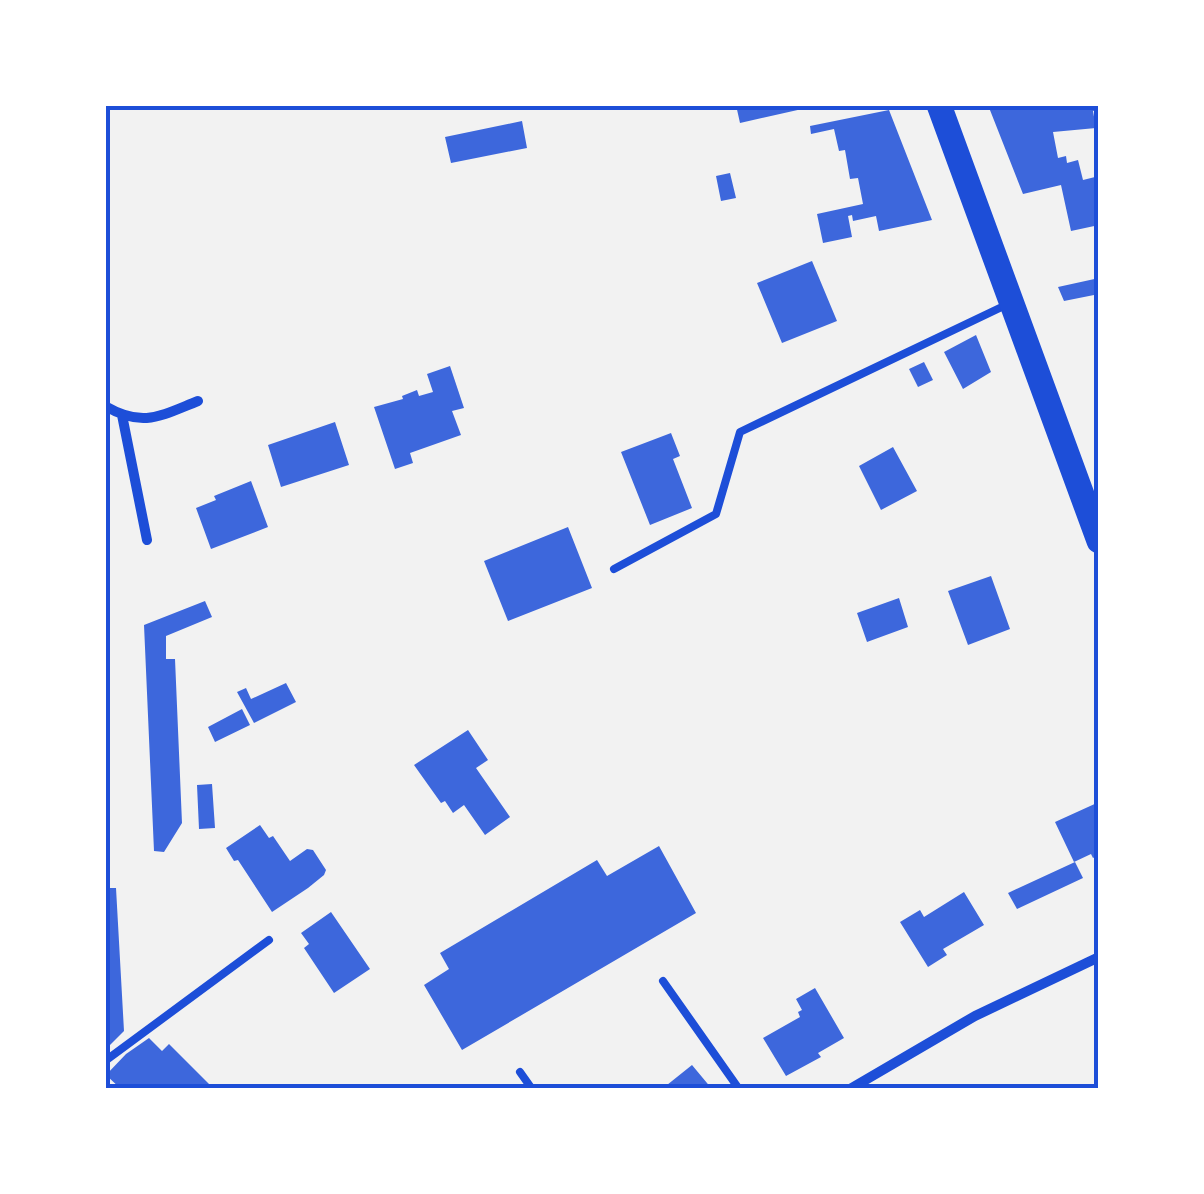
<svg xmlns="http://www.w3.org/2000/svg" width="1204" height="1194" font-family="'Roboto Serif',serif">
	<style>
		.building { fill: #3d67dc }
		.lines { fill: none; stroke-linecap: round; stroke-linejoin: round }
		.service { stroke: #1d4ed8; stroke-width: 8 }
		.minor { stroke: #1d4ed8; stroke-width: 10 }
		.primary { stroke: #1d4ed8; stroke-width: 25 }
		.neatline { fill: none; stroke: #1d4ed8; stroke-width: 4 }
	</style>
	<rect width="100%" height="100%" fill="#f2f2f2"/>
	<path class="building" d="M 736,105 L 811,105 L 811,107 L 740,123 Z
		M 988,105 L 1099,105 L 1099,110 L 1093,111 L 1096,128 L 1053,132 L 1058,158 L 1066,156 L 1067,163 L 1078,160 L 1083,180 L 1099,176 L 1099,225 L 1071,231 L 1061,185 L 1023,194 Z
		M 889,110 L 932,220 L 879,231 L 876,216 L 853,221 L 852,215 L 848,216 L 852,237 L 823,243 L 817,214 L 863,204 L 858,178 L 850,179 L 845,150 L 839,151 L 834,129 L 811,134 L 810,126 Z
		M 522,121 L 527,148 L 451,163 L 445,137 Z
		M 730,173 L 736,198 L 721,201 L 716,176 Z
		M 812,261 L 837,321 L 782,343 L 757,283 Z
		M 1099,278 L 1099,294 L 1064,301 L 1058,287 Z
		M 976,335 L 991,372 L 963,389 L 944,352 Z
		M 924,362 L 933,380 L 918,387 L 909,369 Z
		M 450,366 L 464,408 L 452,411 L 461,435 L 410,453 L 413,463 L 395,469 L 374,407 L 403,399 L 402,396 L 417,390 L 419,396 L 433,392 L 427,374 Z
		M 335,422 L 349,465 L 281,487 L 268,445 Z
		M 671,433 L 680,456 L 673,459 L 692,508 L 650,525 L 621,452 Z
		M 893,447 L 917,491 L 881,510 L 859,466 Z
		M 251,481 L 268,527 L 211,549 L 196,508 L 216,500 L 214,496 Z
		M 568,527 L 592,588 L 508,621 L 484,561 Z
		M 991,576 L 1010,629 L 968,645 L 948,591 Z
		M 899,598 L 908,627 L 867,642 L 857,613 Z
		M 205,601 L 212,617 L 166,636 L 166,659 L 175,659 L 182,823 L 164,852 L 154,851 L 144,625 Z
		M 286,683 L 296,702 L 254,723 L 237,692 L 246,688 L 251,699 Z
		M 242,709 L 250,725 L 215,742 L 208,727 Z
		M 468,730 L 488,760 L 476,768 L 510,817 L 485,835 L 464,805 L 453,813 L 445,801 L 441,803 L 414,765 Z
		M 212,784 L 215,828 L 199,829 L 197,785 Z
		M 1099,802 L 1099,855 L 1093,858 L 1091,854 L 1074,862 L 1055,822 Z
		M 260,825 L 269,838 L 273,836 L 290,861 L 307,849 L 313,850 L 326,870 L 324,875 L 308,888 L 272,912 L 238,860 L 234,861 L 226,848 Z
		M 659,846 L 696,913 L 462,1050 L 424,985 L 449,969 L 440,953 L 597,860 L 607,876 Z
		M 1075,862 L 1083,878 L 1017,909 L 1008,893 Z
		M 105,888 L 116,888 L 124,1031 L 105,1050 Z
		M 964,892 L 984,925 L 943,949 L 947,955 L 928,967 L 900,922 L 920,910 L 924,917 Z
		M 331,912 L 370,969 L 334,993 L 304,948 L 309,944 L 301,933 Z
		M 815,988 L 844,1038 L 818,1053 L 821,1057 L 786,1076 L 763,1038 L 800,1017 L 798,1012 L 802,1010 L 796,999 Z
		M 149,1038 L 162,1051 L 169,1044 L 209,1084 L 202,1089 L 121,1089 L 106,1075 L 126,1054 Z
		M 692,1065 L 712,1089 L 662,1089 Z"/>
	<g class="lines">
		<path class="service" d="M 614,569 L 716,514 L 740,432 L 1006,305
			M 663,981 L 739,1089
			M 105,1061 L 269,940
			M 520,1072 L 532,1089"/>
		<path class="minor" d="M 105,406 C 143,428 160,416 198,401
			M 122,415 L 147,540
			M 850,1089 L 975,1016 L 1099,957"/>
		<path class="primary" d="M 939,105 L 1099,541"/>
	</g>
	<rect width="1204" height="1194" fill="none" stroke="#ffffff" stroke-width="215"/>
	<rect x="108" y="108" width="988" height="978" class="neatline"/>
</svg>
